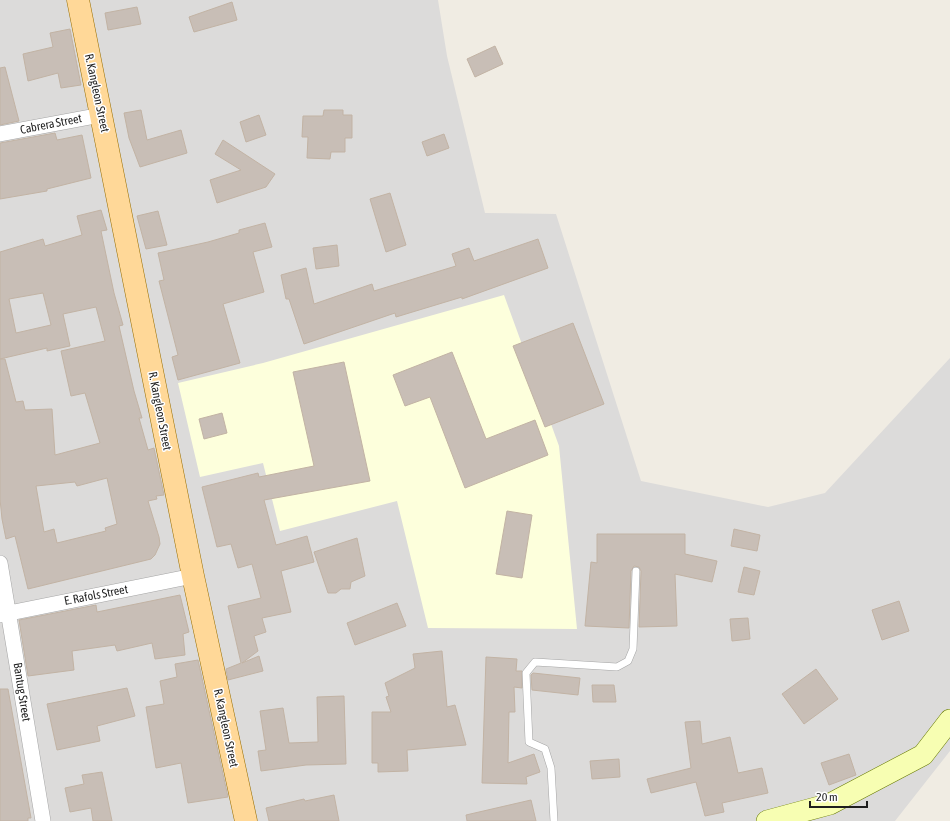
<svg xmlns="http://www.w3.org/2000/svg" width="950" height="821" font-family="'Asap Condensed',sans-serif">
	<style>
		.residential { fill: #dcdbda }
		.education { fill: #fdffdc }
		.building { fill: #c8beb6; stroke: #c2b3a4; fill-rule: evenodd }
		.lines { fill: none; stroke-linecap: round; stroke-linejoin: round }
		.lane-casing { stroke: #a5a5a5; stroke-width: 8 }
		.street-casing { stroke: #a5a5a5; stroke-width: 16 }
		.secondary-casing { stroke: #667900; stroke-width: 22 }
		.primary-casing { stroke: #976d00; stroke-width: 23 }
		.lane { stroke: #fff; stroke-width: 7 }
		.street { stroke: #fff; stroke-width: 15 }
		.secondary { stroke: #f7feb2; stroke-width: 21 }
		.primary { stroke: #ffd898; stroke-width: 22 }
		.labels { text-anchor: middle; stroke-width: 3; stroke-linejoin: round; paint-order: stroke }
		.street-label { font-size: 12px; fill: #1e1e1e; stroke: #fff }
	</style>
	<rect width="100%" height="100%" fill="#f0ece3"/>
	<path class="residential" d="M 0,0 L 438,0 L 447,56 L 485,213 L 556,214 L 641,481 L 768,507 L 825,493 L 950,358 L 950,751 L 895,821 L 0,821 Z"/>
	<path class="education" d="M 504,295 L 559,446 L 577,629 L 428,628 L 397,501 L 280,531 L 263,463 L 200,477 L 178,383 L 263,363 Z"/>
	<path class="building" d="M 232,2 L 237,20 L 194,32 L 189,17 Z
		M 137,7 L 141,24 L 108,30 L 105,13 Z
		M 70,29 L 81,85 L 61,88 L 58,73 L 28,81 L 23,54 L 53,47 L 50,33 Z
		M 495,46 L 503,64 L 475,77 L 467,59 Z
		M 5,67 L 19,121 L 0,125 L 0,68 Z
		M 141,110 L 147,140 L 181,130 L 187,153 L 140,167 L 129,138 L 124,113 Z
		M 324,110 L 343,110 L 343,115 L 352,115 L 352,138 L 345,138 L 345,152 L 331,152 L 330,159 L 307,158 L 308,137 L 302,137 L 303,116 L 323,116 Z
		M 259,115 L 266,135 L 246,142 L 240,122 Z
		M 55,133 L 57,140 L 82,135 L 91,178 L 47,189 L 47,191 L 0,199 L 0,143 Z
		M 444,134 L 449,148 L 427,156 L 422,142 Z
		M 223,140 L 275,174 L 266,187 L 217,203 L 210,180 L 241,170 L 215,154 Z
		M 390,193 L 406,245 L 386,252 L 370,199 Z
		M 101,210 L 107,230 L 101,231 L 114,293 L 123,325 L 119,326 L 134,391 L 142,418 L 139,418 L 148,450 L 154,448 L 164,495 L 156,496 L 157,499 L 148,501 L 159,537 L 160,544 L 155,555 L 151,559 L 28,589 L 15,536 L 6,539 L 2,519 L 0,499 L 0,359 L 5,359 L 16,402 L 23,401 L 25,410 L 52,409 L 55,455 L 100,443 L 85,393 L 71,396 L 61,351 L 105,341 L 96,307 L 63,314 L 70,346 L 47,351 L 47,348 L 0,359 L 0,252 L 43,239 L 45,246 L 82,235 L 77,216 ZM 43,293 L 51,325 L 16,333 L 9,299 ZM 107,478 L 117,524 L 105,528 L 106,531 L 57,543 L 54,529 L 44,532 L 36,486 L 75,482 L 77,486 Z
		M 158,211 L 167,245 L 146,249 L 137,216 Z
		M 265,223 L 272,247 L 253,252 L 264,292 L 223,304 L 240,363 L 178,380 L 172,357 L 178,355 L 159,281 L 164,280 L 158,253 L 208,242 L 239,233 L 239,230 Z
		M 538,239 L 548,268 L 462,299 L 462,297 L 396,317 L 395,313 L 304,344 L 289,299 L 286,299 L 281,275 L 306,268 L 314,304 L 372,284 L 374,291 L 456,266 L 452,254 L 469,248 L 474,261 Z
		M 337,245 L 339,266 L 316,269 L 313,248 Z
		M 573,323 L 604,404 L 545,427 L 513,346 Z
		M 452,352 L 486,439 L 535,420 L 548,455 L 465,488 L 430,397 L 405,406 L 393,375 Z
		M 344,362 L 370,481 L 264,500 L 276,545 L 307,536 L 314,562 L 281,571 L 291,612 L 262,618 L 266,632 L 254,636 L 258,651 L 242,663 L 259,656 L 263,671 L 228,680 L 226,669 L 241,663 L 228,606 L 261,598 L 252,564 L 238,568 L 231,544 L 217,547 L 202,487 L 258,473 L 259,477 L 314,466 L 293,372 Z
		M 222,413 L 227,433 L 204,439 L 199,419 Z
		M 507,511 L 532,515 L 522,578 L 496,574 Z
		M 734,529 L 760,535 L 757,551 L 731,546 Z
		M 597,534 L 685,534 L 685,554 L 717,561 L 712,582 L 675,574 L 677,626 L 639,627 L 641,571 L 639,567 L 634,566 L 631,571 L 629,628 L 585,626 L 591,562 L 597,563 Z
		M 357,538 L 365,576 L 351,582 L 350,589 L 341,589 L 336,593 L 328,593 L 314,552 Z
		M 744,567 L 760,571 L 754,595 L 738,592 Z
		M 180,595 L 189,632 L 183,634 L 185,655 L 155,659 L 152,643 L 117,651 L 115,645 L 72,651 L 74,670 L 28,676 L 19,620 L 96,605 L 97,612 Z
		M 899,601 L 909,631 L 882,640 L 872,610 Z
		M 397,603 L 406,626 L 355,645 L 347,623 Z
		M 748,618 L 750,639 L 732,641 L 730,619 Z
		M 442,651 L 447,707 L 455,705 L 466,745 L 407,750 L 408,771 L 378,772 L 378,763 L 372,763 L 372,712 L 391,712 L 386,697 L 389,696 L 385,683 L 415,668 L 413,654 Z
		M 486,657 L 517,659 L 516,671 L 522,671 L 522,688 L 514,687 L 515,712 L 509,712 L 508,763 L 534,754 L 540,772 L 526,777 L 527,784 L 482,783 Z
		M 198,660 L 228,797 L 188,803 L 181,763 L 156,768 L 146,707 L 164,704 L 160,681 L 177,677 L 175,664 Z
		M 816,669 L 838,699 L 804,724 L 782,694 Z
		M 533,673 L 580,678 L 578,695 L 532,690 L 531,675 Z
		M 592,685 L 614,685 L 616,702 L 593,702 Z
		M 127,688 L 135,716 L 97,726 L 100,741 L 57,750 L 47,704 Z
		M 0,689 L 8,689 L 31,818 L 28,818 L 28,821 L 0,821 Z
		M 344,696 L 346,764 L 306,765 L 261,771 L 258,751 L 266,750 L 260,711 L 283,708 L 289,743 L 318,742 L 317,697 Z
		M 700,721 L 702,744 L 730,737 L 738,773 L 762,768 L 768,793 L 722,803 L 724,812 L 705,816 L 696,782 L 651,793 L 647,779 L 691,768 L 685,722 Z
		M 849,754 L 856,775 L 829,785 L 821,763 Z
		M 619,759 L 620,777 L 592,779 L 590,761 Z
		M 102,772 L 112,821 L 93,821 L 91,808 L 70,812 L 65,788 L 84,784 L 82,775 Z
		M 334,795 L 339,821 L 269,821 L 266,808 L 304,799 L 305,801 Z
		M 531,800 L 536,821 L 467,821 L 466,815 Z"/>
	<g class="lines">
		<g class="lane-casing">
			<path id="lane" d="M 554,821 L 551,768 L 545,749 L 529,742 L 526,673 L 535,662 L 617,667 L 628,661 L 633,649 L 636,571"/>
		</g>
		<g class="street-casing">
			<path id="street" d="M 0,134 L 101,115
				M 0,563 L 43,821
				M 0,615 L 193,576"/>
		</g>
		<g class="secondary-casing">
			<path id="secondary" d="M 767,821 L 830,804 L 923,755 L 950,720"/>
		</g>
		<g class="primary-casing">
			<path id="primary" d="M 78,0 L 193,576 L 246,821"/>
		</g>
		<use href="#lane" class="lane"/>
		<use href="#street" class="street"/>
		<use href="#secondary" class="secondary"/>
		<use href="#primary" class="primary"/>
	</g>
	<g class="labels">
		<g class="street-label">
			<text transform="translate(97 93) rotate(78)" y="4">R. Kangleon Street</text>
			<text transform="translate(51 124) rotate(-11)" y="4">Cabrera Street</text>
			<text transform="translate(160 411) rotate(79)" y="4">R. Kangleon Street</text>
			<text transform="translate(96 595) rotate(-11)" y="4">E. Rafols Street</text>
			<text transform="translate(22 692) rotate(81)" y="4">Bantug Street</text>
			<text transform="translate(226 728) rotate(78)" y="4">R. Kangleon Street</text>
		</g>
	</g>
	<path d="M810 801v6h57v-6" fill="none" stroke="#1e1e1e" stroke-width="2"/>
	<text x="816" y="801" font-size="12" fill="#1e1e1e" stroke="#ffffff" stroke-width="3" paint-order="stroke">20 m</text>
</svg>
